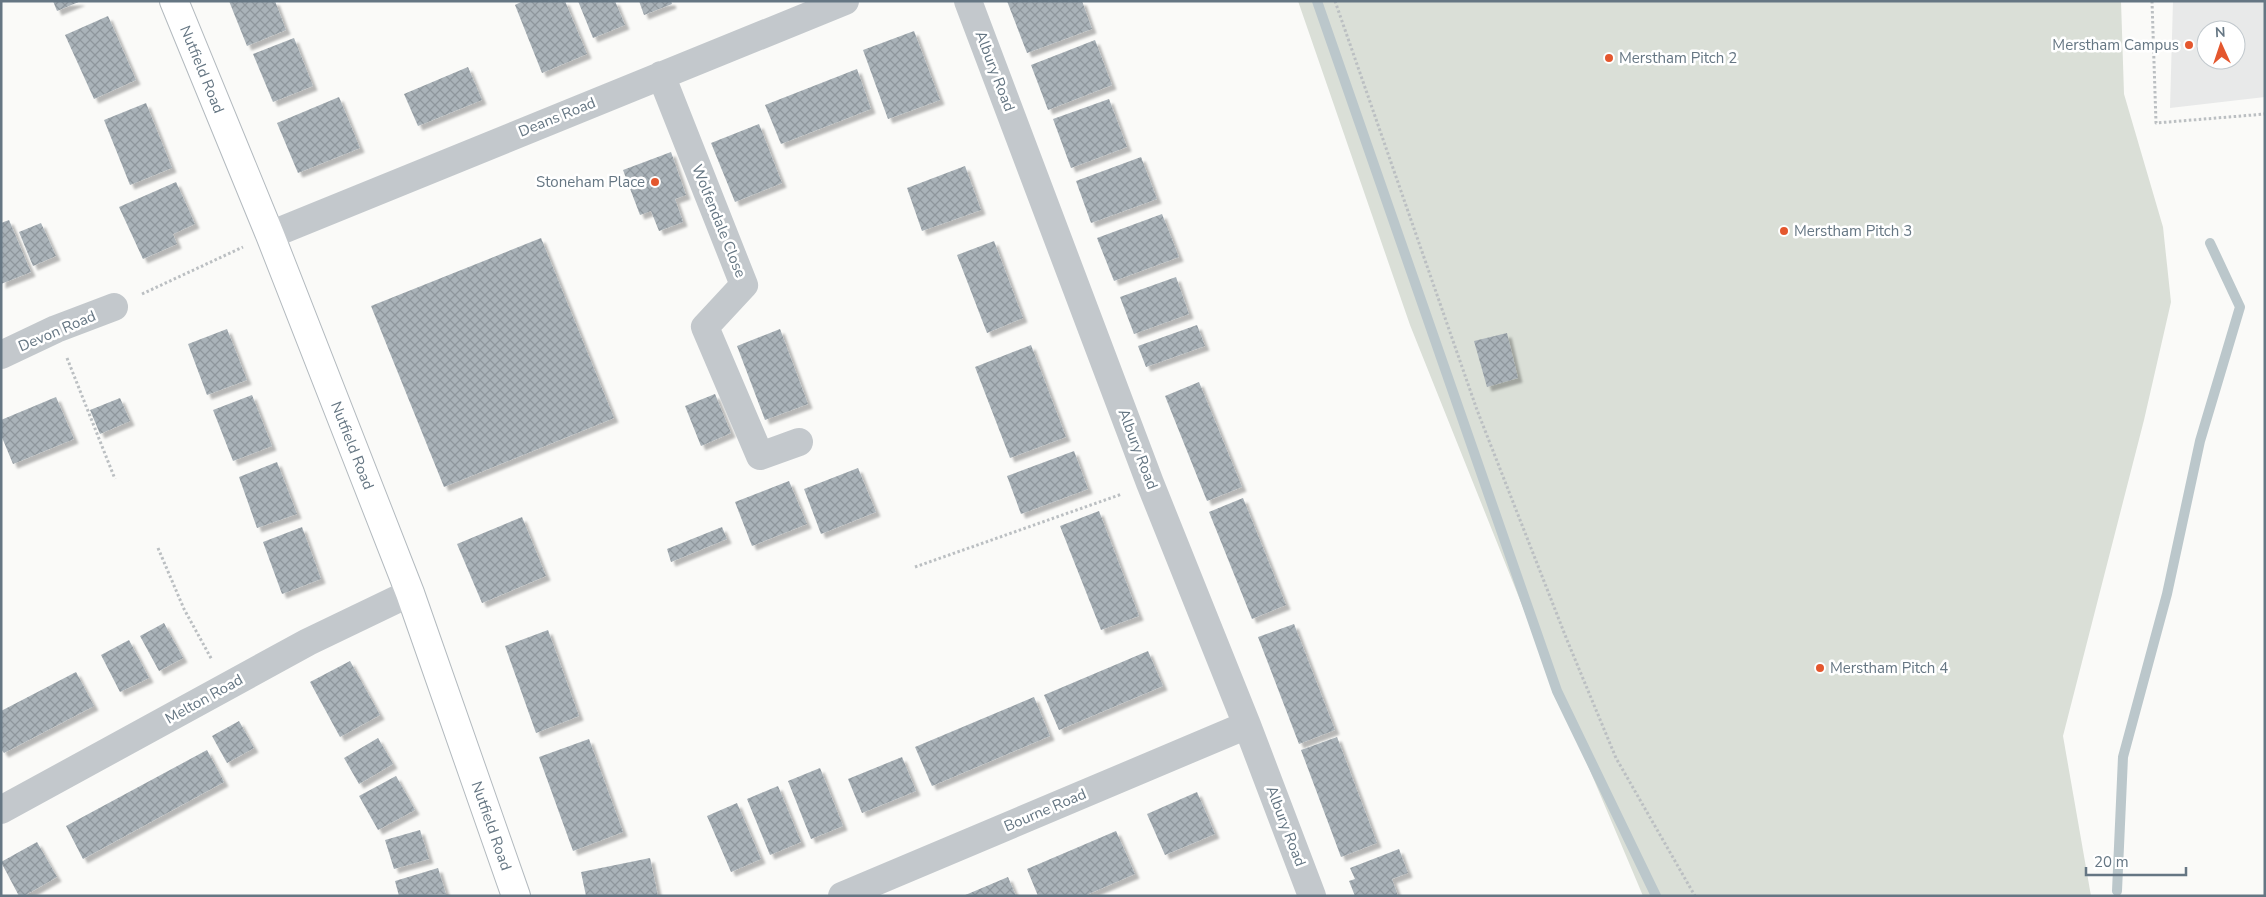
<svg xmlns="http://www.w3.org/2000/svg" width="2266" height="897" font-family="'Nunito Sans',sans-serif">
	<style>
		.built { fill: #e8e9e9; fill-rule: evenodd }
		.green { fill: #dadfd7 }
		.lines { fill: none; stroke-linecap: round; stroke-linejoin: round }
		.stream { stroke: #bbc7cb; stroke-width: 10 }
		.building { fill: url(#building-cross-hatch); filter: url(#shadow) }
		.secondary-casing { stroke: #b3babf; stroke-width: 30 }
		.path { stroke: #bbbfc2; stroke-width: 3; stroke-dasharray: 2.5 2.5; stroke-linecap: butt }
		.street { stroke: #c3c8cc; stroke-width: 28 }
		.secondary { stroke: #fff; stroke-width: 28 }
		.poi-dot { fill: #e4572e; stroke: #fff; stroke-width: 2 }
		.labels { text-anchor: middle; stroke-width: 5; stroke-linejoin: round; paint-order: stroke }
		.poi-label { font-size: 15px; fill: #657683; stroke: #fff; text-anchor: start }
		.street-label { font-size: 15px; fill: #657683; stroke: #fff }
	</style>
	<defs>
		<pattern id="building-cross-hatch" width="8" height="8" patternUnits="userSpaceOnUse" patternTransform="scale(1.25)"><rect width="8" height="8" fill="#aab3b9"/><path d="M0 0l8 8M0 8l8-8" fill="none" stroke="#8e969c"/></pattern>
		<filter id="shadow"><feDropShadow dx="4.5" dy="4.5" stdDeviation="1" flood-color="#0004"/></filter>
	</defs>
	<rect width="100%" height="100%" fill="#fafaf8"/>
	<path class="built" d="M 2173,1 L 2265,1 L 2265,97 L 2170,108 ZM 2206,30 L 2236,30 L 2236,60 L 2206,60 Z"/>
	<path class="green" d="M 1298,1 L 2121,1 L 2124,94 L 2163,227 L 2171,302 L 2144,420 L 2063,736 L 2091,896 L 1643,896 L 1556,690 L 1410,325 Z"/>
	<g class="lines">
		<path class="stream" d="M 1317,1 L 1557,691 L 1656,896
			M 2117,891 L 2123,757 L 2167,594 L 2200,441 L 2240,307 L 2210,243"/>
	</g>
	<path class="building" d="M 53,1 L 81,1 L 57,11 Z
		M 229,1 L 275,1 L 286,30 L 247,46 Z
		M 523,1 L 565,1 L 587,54 L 542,73 L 515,5 Z
		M 578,1 L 615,1 L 625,25 L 593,38 Z
		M 639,1 L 671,1 L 672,4 L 644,15 Z
		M 1007,1 L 1082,1 L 1092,29 L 1027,53 Z
		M 108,16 L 136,80 L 94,99 L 65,35 Z
		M 914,31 L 940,100 L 888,119 L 863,50 Z
		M 294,38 L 313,86 L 273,102 L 253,54 Z
		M 1095,40 L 1112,85 L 1048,110 L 1031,65 Z
		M 468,67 L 482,100 L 418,126 L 404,94 Z
		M 857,69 L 871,109 L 781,144 L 765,105 Z
		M 339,97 L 360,148 L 298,173 L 277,123 Z
		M 1109,99 L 1127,147 L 1071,168 L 1053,119 Z
		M 146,103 L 172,168 L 130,185 L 104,120 Z
		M 759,124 L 782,183 L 735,202 L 711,143 Z
		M 671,152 L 686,195 L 675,199 L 683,222 L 659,231 L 651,211 L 640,215 L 623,170 Z
		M 1141,157 L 1157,199 L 1091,223 L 1076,181 Z
		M 965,166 L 981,210 L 922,231 L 907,188 Z
		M 176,182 L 195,224 L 173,234 L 177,244 L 143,259 L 119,207 Z
		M 1162,214 L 1179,257 L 1114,281 L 1097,238 Z
		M 9,220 L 31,272 L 1,284 L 1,223 Z
		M 41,223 L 56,256 L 33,266 L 19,232 Z
		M 541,238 L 614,418 L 444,487 L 371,306 Z
		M 994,241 L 1023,318 L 987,333 L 957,255 Z
		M 1176,277 L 1189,314 L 1134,334 L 1120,297 Z
		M 1197,325 L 1205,346 L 1146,367 L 1138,346 Z
		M 227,329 L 247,380 L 207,395 L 188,344 Z
		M 780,329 L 808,404 L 765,420 L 737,346 Z
		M 1507,333 L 1518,378 L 1487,387 L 1474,341 Z
		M 1031,345 L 1066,437 L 1010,458 L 975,367 Z
		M 1199,382 L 1242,487 L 1207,501 L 1165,396 Z
		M 715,394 L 731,433 L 701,446 L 685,406 Z
		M 252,395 L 272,446 L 233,461 L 213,410 Z
		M 56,397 L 74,439 L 13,464 L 1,435 L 1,420 Z
		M 120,398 L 130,421 L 100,434 L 90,410 Z
		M 1074,451 L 1088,489 L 1021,514 L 1007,476 Z
		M 277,462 L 297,514 L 257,528 L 239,477 Z
		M 858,468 L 876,512 L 821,534 L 804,489 Z
		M 789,481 L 807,524 L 752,546 L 735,502 Z
		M 1243,498 L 1286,605 L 1252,619 L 1209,512 Z
		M 1099,511 L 1139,616 L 1101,630 L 1060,526 Z
		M 522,517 L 546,576 L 482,603 L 457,544 Z
		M 302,527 L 321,579 L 282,594 L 263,542 Z
		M 722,527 L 727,539 L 671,562 L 667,549 Z
		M 164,623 L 183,658 L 159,671 L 140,636 Z
		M 1294,624 L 1335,730 L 1299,744 L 1258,637 Z
		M 548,630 L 579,716 L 536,733 L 505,646 Z
		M 129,640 L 149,678 L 120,692 L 101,655 Z
		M 1148,651 L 1163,686 L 1059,730 L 1044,695 Z
		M 350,661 L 380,715 L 340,737 L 310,682 Z
		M 76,672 L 94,706 L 4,753 L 1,749 L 1,711 Z
		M 1034,697 L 1050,736 L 932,786 L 915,747 Z
		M 239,721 L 254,748 L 227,763 L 212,736 Z
		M 1337,737 L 1377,843 L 1341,857 L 1301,750 Z
		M 378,738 L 393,764 L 359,784 L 344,758 Z
		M 589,739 L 623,832 L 573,851 L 539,757 Z
		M 207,750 L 224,782 L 83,859 L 66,826 Z
		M 902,757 L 916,791 L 862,813 L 848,779 Z
		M 820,768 L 843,826 L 811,839 L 788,781 Z
		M 396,776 L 415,810 L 378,830 L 359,796 Z
		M 778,786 L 801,842 L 770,855 L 747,799 Z
		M 1197,792 L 1215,834 L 1165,855 L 1147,814 Z
		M 737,803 L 761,859 L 731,872 L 707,816 Z
		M 420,830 L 429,859 L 394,869 L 385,840 Z
		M 1116,831 L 1135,874 L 1084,896 L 1038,896 L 1027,869 Z
		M 37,842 L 57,877 L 24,896 L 19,896 L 1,862 Z
		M 1399,849 L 1408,873 L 1392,879 L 1398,896 L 1355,896 L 1349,881 L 1355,879 L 1350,868 Z
		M 650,858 L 658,896 L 586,896 L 581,872 Z
		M 438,868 L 446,894 L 399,896 L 395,881 Z
		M 1008,877 L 1016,896 L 963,896 Z"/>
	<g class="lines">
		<g class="secondary-casing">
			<g id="secondary">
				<path id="s1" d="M 174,1 L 270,235 L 410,593 L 516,896"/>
			</g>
		</g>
		<path class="path" d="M 1335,1 L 1477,410 L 1567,640 L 1616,758 L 1695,896
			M 2152,1 L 2156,123 L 2265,114
			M 142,294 L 243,247
			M 67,358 L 115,479
			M 158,548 L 184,609 L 212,660
			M 915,567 L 1122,494"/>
		<path class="street" d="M 968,1 L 1150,483 L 1247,725 L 1312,896
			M 661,75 L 744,285 L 705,327 L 760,456 L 799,442
			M 270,235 L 845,1
			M 1,355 L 56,329 L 114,307
			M 1,810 L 308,642 L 410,593
			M 842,896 L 1247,725"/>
		<use href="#secondary" class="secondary"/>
	</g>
	<g class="poi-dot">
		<circle cx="2189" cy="45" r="5"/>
		<circle cx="1609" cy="58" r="5"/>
		<circle cx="655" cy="182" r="5"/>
		<circle cx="1784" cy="231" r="5"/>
		<circle cx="1820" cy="668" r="5"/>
	</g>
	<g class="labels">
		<g class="poi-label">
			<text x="2179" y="50" text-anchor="end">Merstham Campus</text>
			<text x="1619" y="63">Merstham Pitch 2</text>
			<text x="645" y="187" text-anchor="end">Stoneham Place</text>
			<text x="1794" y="236">Merstham Pitch 3</text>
			<text x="1830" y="673">Merstham Pitch 4</text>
		</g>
		<g class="street-label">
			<text dy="5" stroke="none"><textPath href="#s1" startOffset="74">Nutfield Road</textPath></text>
			<text transform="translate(995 71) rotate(69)" y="5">Albury Road</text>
			<text transform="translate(557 117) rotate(-22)" y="5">Deans Road</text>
			<text transform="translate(719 221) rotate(68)" y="5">Wolfendale Close</text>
			<text transform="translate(57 331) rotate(-23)" y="5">Devon Road</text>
			<text dy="5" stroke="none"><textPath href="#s1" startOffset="479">Nutfield Road</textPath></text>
			<text transform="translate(1138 449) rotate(69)" y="5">Albury Road</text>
			<text transform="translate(204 699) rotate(-29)" y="5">Melton Road</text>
			<text transform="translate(1045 810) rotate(-23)" y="5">Bourne Road</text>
			<text dy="5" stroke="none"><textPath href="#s1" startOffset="884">Nutfield Road</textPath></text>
			<text transform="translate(1286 826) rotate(69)" y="5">Albury Road</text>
		</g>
	</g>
	<rect width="2266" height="897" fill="none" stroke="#657683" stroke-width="5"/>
	<g transform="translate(2221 45) rotate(357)"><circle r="24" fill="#ffffff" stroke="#c1c8cd"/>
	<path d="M0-4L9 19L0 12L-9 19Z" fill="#e4572e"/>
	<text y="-8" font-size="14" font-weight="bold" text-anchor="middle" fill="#657683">N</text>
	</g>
	<path d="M2086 867v8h100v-8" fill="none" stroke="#657683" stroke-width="2.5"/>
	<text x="2094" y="867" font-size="15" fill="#657683" stroke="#ffffff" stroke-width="4" paint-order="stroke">20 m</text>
</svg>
